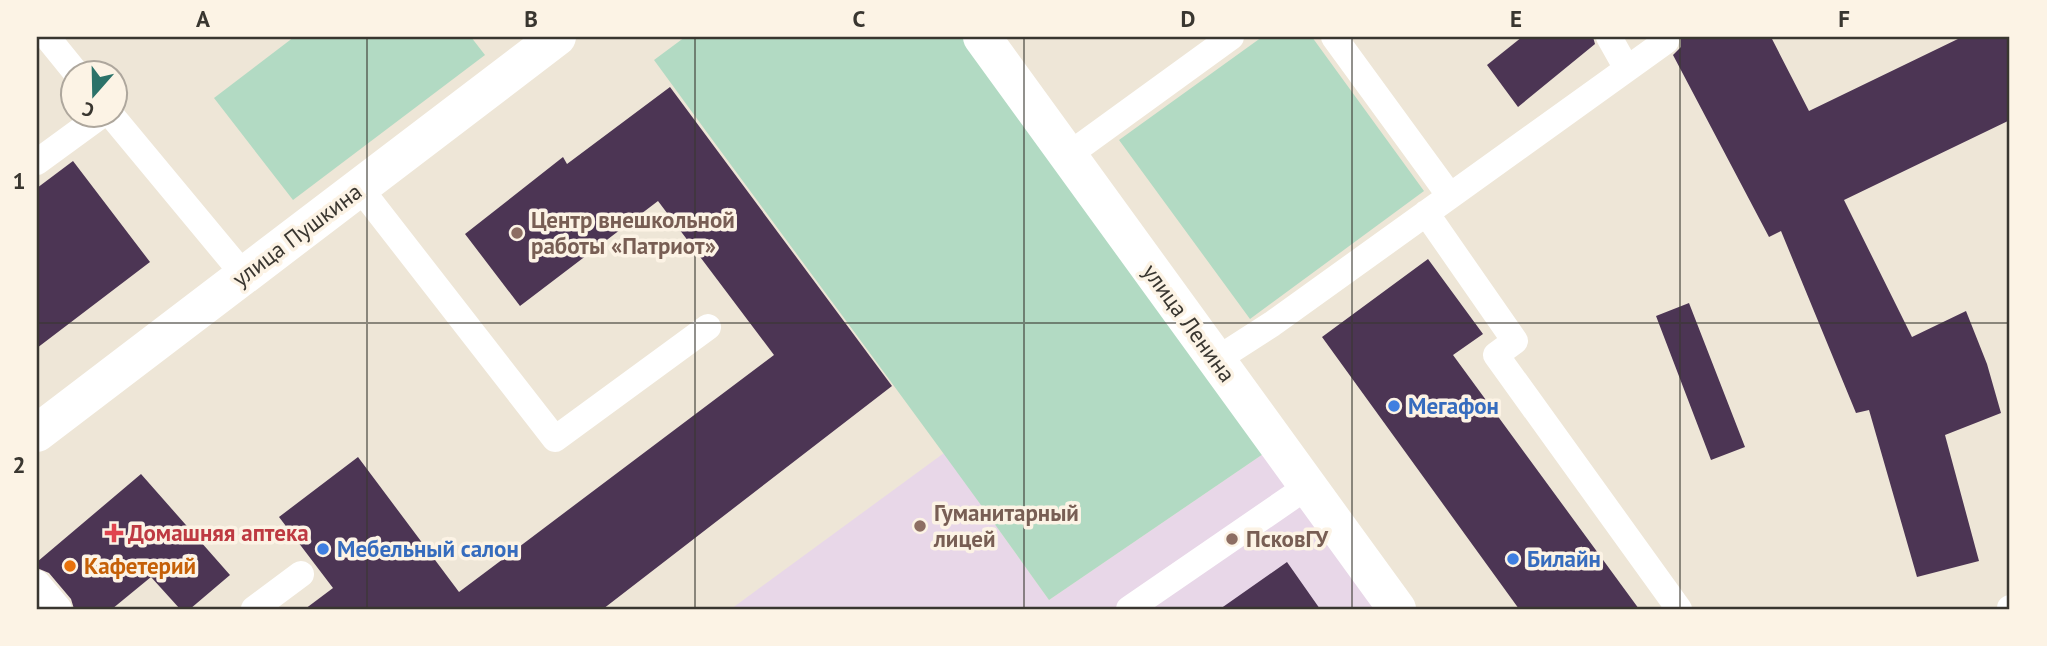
<svg xmlns="http://www.w3.org/2000/svg" width="2047" height="646" font-family="'PT Sans',sans-serif">
	<style>
		.education { fill: #e8d7e8 }
		.green { fill: #b2dac3 }
		.building { fill: #4c3554 }
		.lines { fill: none; stroke-linecap: round; stroke-linejoin: round }
		.lane { stroke: #fff; stroke-width: 26 }
		.street { stroke: #fff; stroke-width: 38 }
		.grid { fill: none; stroke: #393630; stroke-width: 2; stroke-opacity: 0.55 }
		.education-dot { fill: #8d6e63; stroke: #fcf3e5; stroke-width: 2.5 }
		.shop-dot { fill: #3f7fe0; stroke: #fcf3e5; stroke-width: 2.5 }
		.health-dot { fill: #e0444e; stroke: #fcf3e5; stroke-width: 2.5 }
		.food-dot { fill: #e8710a; stroke: #fcf3e5; stroke-width: 2.5 }
		.labels { text-anchor: middle; stroke-width: 7; stroke-linejoin: round; paint-order: stroke }
		.education-label { font-size: 23px; font-weight: bold; fill: #785e54; stroke: #fcf3e5; text-anchor: start }
		.street-label { font-size: 23px; fill: #393630; stroke: #fcf3e5 }
		.shop-label { font-size: 23px; font-weight: bold; fill: #366cbe; stroke: #fcf3e5; text-anchor: start }
		.health-label { font-size: 23px; font-weight: bold; fill: #be3a42; stroke: #fcf3e5; text-anchor: start }
		.food-label { font-size: 23px; font-weight: bold; fill: #c56008; stroke: #fcf3e5; text-anchor: start }
		.neatline { fill: none; stroke: #393630; stroke-width: 2.5 }
		.grid-label { font-size: 23px; text-anchor: middle; font-weight: bold; fill: #393630 }
	</style>
	<rect width="100%" height="100%" fill="#eee6d7"/>
	<path class="education" d="M 1266,452 L 1374,609 L 731,609 L 944,453 L 1049,600 Z"/>
	<path class="green" d="M 294,37 L 471,37 L 485,55 L 293,200 L 214,98 Z
		M 685,37 L 967,37 L 1266,452 L 1049,600 C 920,418 785,240 654,60 Z
		M 1262,37 L 1312,37 L 1424,191 L 1250,319 L 1119,140 Z"/>
	<path class="building" d="M 1522,37 L 1593,37 L 1595,44 L 1518,107 L 1487,65 Z
		M 1681,37 L 1771,37 L 1809,111 L 1962,37 L 2010,37 L 2010,120 L 1844,200 L 1912,337 L 1966,311 L 1987,364 L 2001,413 L 1945,435 L 1979,561 L 1917,577 L 1869,410 L 1856,413 L 1781,231 L 1769,237 L 1673,55 L 1681,47 Z
		M 670,87 L 892,386 L 603,609 L 305,609 L 333,588 L 279,517 L 358,457 L 459,592 L 774,355 L 658,201 L 520,306 L 465,234 L 563,157 L 567,164 Z
		M 73,161 L 150,262 L 37,348 L 37,188 Z
		M 1428,259 L 1483,334 L 1453,355 L 1639,609 L 1519,609 L 1322,337 Z
		M 1689,303 L 1745,447 L 1711,460 L 1656,316 Z
		M 141,474 L 230,575 L 190,609 L 180,609 L 151,577 L 112,609 L 74,609 L 71,599 L 49,573 L 37,568 L 37,562 Z
		M 1287,562 L 1320,609 L 1220,609 Z"/>
	<g class="lines">
		<path class="lane" d="M 47,37 L 77,74
			M 1334,37 L 1450,196
			M 1627,69 L 1666,41
			M 112,116 L 244,275
			M 1067,156 L 1231,37
			M 37,162 L 100,116
			M 359,187 L 555,439 L 708,327
			M 1426,213 L 1515,341 L 1496,355 L 1679,609
			M 1216,360 L 1272,324 L 1627,69 L 1609,37
			M 37,583 L 59,609
			M 254,609 L 301,574
			M 1129,609 L 1308,486
			M 2010,609 L 2010,608"/>
		<path class="street" d="M 982,37 L 1397,609
			M 37,433 L 557,37"/>
	</g>
	<path class="grid" d="M 367,37 L 367,609M 695,37 L 695,609M 1024,37 L 1024,609M 1352,37 L 1352,609M 1680,37 L 1680,609M 37,323 L 2010,323"/>
	<g class="education-dot">
		<circle cx="517" cy="233" r="7"/>
		<circle cx="920" cy="526" r="7"/>
		<circle cx="1232" cy="539" r="7"/>
	</g>
	<g class="shop-dot">
		<circle cx="1394" cy="406" r="7"/>
		<circle cx="323" cy="549" r="7"/>
		<circle cx="1513" cy="559" r="7"/>
	</g>
	<path class="health-dot" d="M110.5 522.5h7v7h7v7h-7v7h-7v-7h-7v-7h7z"/>
	<circle class="food-dot" cx="70" cy="566" r="7"/>
	<g class="labels">
		<g class="education-label">
			<text x="531" y="228">Центр внешкольной<tspan x="531" dy="26">работы «Патриот»</tspan></text>
			<text x="934" y="521">Гуманитарный<tspan x="934" dy="26">лицей</tspan></text>
			<text x="1246" y="547">ПсковГУ</text>
		</g>
		<g class="street-label">
			<text transform="translate(297 235) rotate(-37)" y="8">улица Пушкина</text>
			<text transform="translate(1189 323) rotate(54)" y="8">улица Ленина</text>
		</g>
		<g class="shop-label">
			<text x="1408" y="414">Мегафон</text>
			<text x="337" y="557">Мебельный салон</text>
			<text x="1527" y="567">Билайн</text>
		</g>
		<g class="health-label">
			<text x="128" y="541">Домашняя аптека</text>
		</g>
		<g class="food-label">
			<text x="84" y="574">Кафетерий</text>
		</g>
	</g>
	<rect width="2047" height="646" fill="none" stroke="#fcf3e5" stroke-width="77"/>
	<g transform="translate(94 94) rotate(200)"><circle r="33" fill="#fcf3e5" stroke="#aea79d" stroke-width="2"/>
	<path d="M0-5L12 26L0 18L-12 26Z" fill="#2b7269"/>
	<text y="-10" font-size="19" font-weight="bold" text-anchor="middle" fill="#393630">С</text>
	</g>
	<rect x="38" y="38" width="1970" height="570" class="neatline"/>
	<g class="grid-label">
		<text x="203" y="27">A</text>
		<text x="531" y="27">B</text>
		<text x="859" y="27">C</text>
		<text x="1188" y="27">D</text>
		<text x="1516" y="27">E</text>
		<text x="1844" y="27">F</text>
		<text x="19" y="189">1</text>
		<text x="19" y="473">2</text>
	</g>
</svg>
